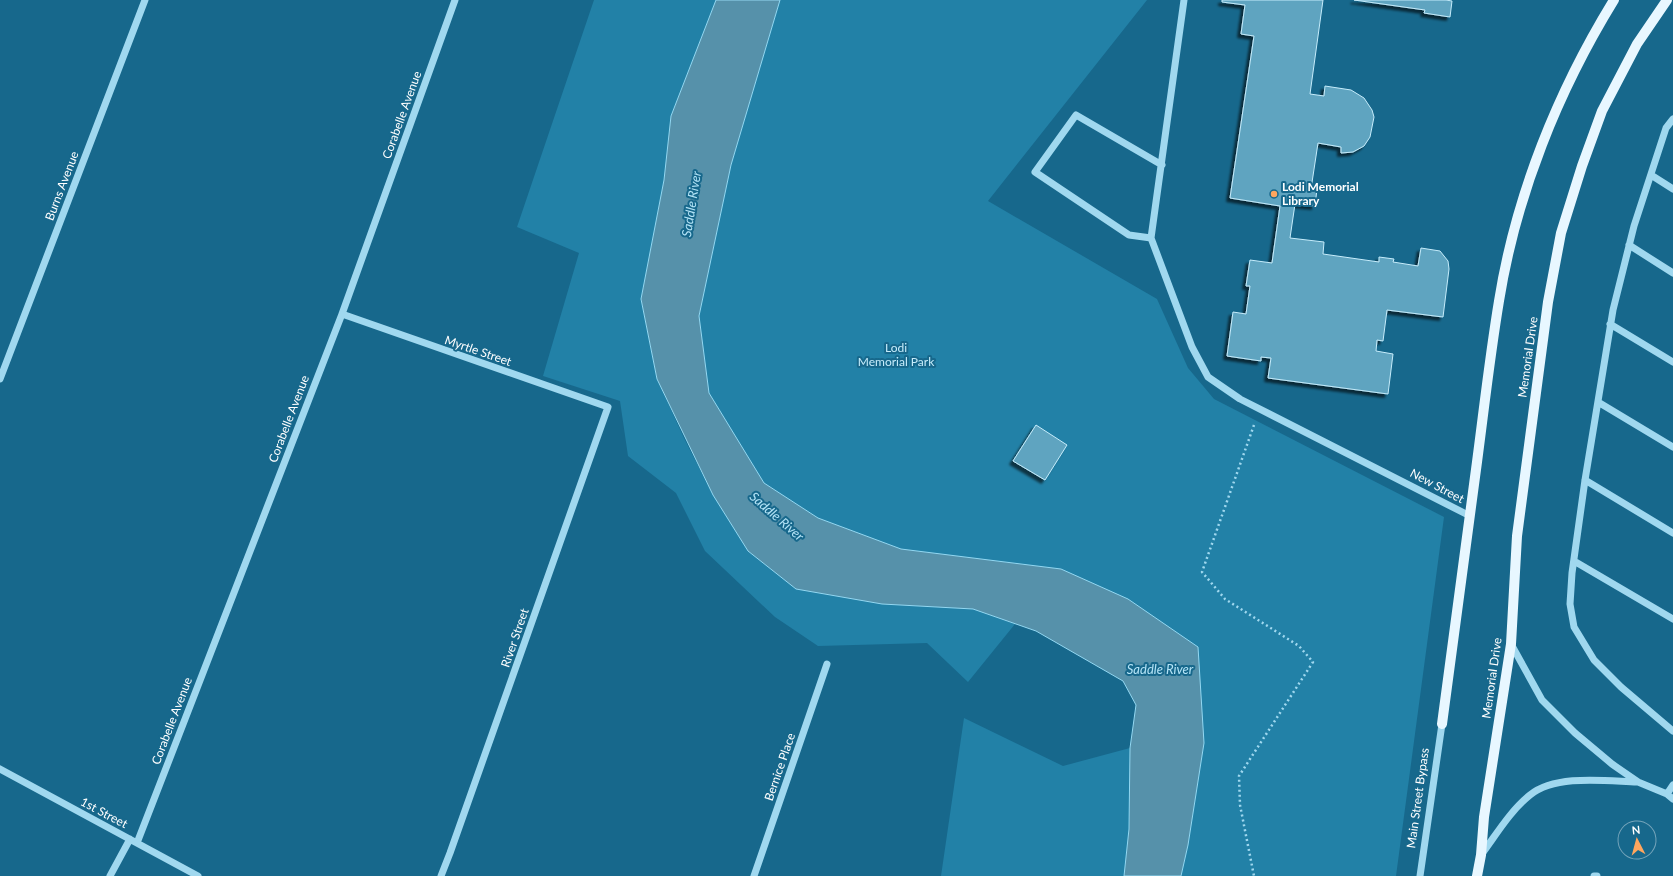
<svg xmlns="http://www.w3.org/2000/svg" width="1673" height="876" font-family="Lato,sans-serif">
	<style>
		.green { fill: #2281a7 }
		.water { fill: #5691aa; stroke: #93d8f2 }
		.building { fill: #5ea4c0; stroke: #c6ecfb; filter: url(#shadow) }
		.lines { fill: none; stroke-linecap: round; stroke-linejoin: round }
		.path { stroke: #a0d8ef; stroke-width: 2.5; stroke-dasharray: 2 3; stroke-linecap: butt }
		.minor { stroke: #a0d8ef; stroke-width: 7 }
		.major { stroke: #e8f7ff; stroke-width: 10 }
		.poi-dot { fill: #ffa65e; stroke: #17688c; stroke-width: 1.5 }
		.labels { text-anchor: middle; stroke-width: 4; stroke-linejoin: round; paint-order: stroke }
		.street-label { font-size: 12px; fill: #fff; stroke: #17688c }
		.poi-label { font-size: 12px; font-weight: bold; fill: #fff; stroke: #17688c; text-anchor: start }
		.park-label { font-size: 12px; fill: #c6ecfb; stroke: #17688c }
		.water-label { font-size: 13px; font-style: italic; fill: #b4e4f7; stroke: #17688c }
	</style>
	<defs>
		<filter id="shadow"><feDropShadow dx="-3.5" dy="3.5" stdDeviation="1" flood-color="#0009"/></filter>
	</defs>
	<rect width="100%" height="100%" fill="#17688c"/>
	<path class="green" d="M 594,0 L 716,0 L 671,116 L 664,180 L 641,299 L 657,379 L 684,438 L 713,495 L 748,551 L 796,589 L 882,604 L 973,609 L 1015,624 L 968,682 L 927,643 L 818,646 L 775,617 L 705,551 L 676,493 L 628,456 L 620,401 L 543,376 L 579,253 L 517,227 Z
		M 780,0 L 1147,0 L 988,201 L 1157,299 L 1188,368 L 1214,399 L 1444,517 L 1396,876 L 1181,876 L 1188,845 L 1204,743 L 1061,569 L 901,549 L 818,518 L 764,483 L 709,393 L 699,316 L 731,165 Z
		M 964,718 L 1063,766 L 1130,748 L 1129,829 L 1124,876 L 941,876 Z"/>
	<path class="water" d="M 716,0 L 780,0 L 731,165 L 699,316 L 709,393 L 764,483 L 818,518 L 901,549 L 1061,569 L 1128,599 L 1198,647 L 1204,743 L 1188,845 L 1181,876 L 1124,876 L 1129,829 L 1130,748 L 1136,705 L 1123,681 L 1036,631 L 973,609 L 882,604 L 796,589 L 748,551 L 713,495 L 657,379 L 641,299 L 664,180 L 671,116 Z"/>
	<path class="building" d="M 1222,0 L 1323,0 L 1310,94 L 1324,96 L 1325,86 L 1351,90 L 1364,98 L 1372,110 L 1374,117 L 1370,137 L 1364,146 L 1353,152 L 1341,153 L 1341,147 L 1318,143 L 1311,189 L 1317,189 L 1315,206 L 1295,204 L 1290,238 L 1324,242 L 1323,254 L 1379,262 L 1379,257 L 1394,259 L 1393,262 L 1418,266 L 1421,248 L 1440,251 L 1448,261 L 1449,269 L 1443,317 L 1387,310 L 1383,341 L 1377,340 L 1376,351 L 1393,354 L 1388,394 L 1268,378 L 1271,358 L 1261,357 L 1261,361 L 1227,356 L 1233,312 L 1246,314 L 1250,286 L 1246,286 L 1250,260 L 1272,263 L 1280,206 L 1230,198 L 1254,36 L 1241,34 L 1245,5 L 1222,2 Z
		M 1354,0 L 1446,0 L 1452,1 L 1450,17 L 1424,13 L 1425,10 Z
		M 1036,425 L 1067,445 L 1045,480 L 1013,461 Z"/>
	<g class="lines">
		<path class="path" d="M 1254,425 L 1202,572 L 1225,599 L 1299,646 L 1313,662 L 1239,776 L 1240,805 L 1254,876"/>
		<path class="minor" d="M 1184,0 L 1151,238 L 1192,347 L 1208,377 L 1240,399 L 1470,516
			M 1673,119 L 1666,128 L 1634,226 L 1613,310 L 1585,480 L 1572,573 L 1570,604 L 1574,627 L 1594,660 L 1621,687 L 1673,731
			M 1651,175 L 1673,189
			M 1151,238 L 1129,235 L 1035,172 L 1076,115 L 1162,165
			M 1629,245 L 1673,273
			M 342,314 L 608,407 L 450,853 L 441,876
			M 1610,324 L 1673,362
			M 0,379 L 145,0
			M 1598,402 L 1673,447
			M 1585,480 L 1673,533
			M 1574,561 L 1673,619
			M 1511,644 L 1542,700 L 1575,733 L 1612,764 L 1638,782 L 1667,794 L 1673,799
			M 0,769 L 198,876
			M 1667,794 L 1673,785
			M 137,843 L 342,314 L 455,0
			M 1481,855 C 1496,835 1510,811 1530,795 C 1556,774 1606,781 1637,782
			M 110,876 L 130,839
			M 754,876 L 827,664
			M 1420,876 L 1442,724
			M 1594,876 L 1597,876"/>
		<path class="major" d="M 1442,724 C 1454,637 1466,550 1477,462 C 1484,409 1490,355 1499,301 C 1516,195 1558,91 1614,0
			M 1477,876 L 1481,855 L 1484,817 L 1511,644 L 1517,536 L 1548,302 L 1561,233 L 1582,166 L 1602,111 L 1637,44 L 1667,0"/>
	</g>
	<circle class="poi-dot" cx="1274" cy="194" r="4"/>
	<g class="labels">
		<g class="street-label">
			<text transform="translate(402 115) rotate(-70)" y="4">Corabelle Avenue</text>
			<text transform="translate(62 186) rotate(-69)" y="4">Burns Avenue</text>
			<text transform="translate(478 351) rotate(19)" y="4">Myrtle Street</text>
			<text transform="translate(1528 357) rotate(-82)" y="4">Memorial Drive</text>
			<text transform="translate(289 419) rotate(-69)" y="4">Corabelle Avenue</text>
			<text transform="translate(1437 486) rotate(28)" y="4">New Street</text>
			<text transform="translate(515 638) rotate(-71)" y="4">River Street</text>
			<text transform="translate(1492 678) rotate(-82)" y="4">Memorial Drive</text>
			<text transform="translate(172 721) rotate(-69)" y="4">Corabelle Avenue</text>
			<text transform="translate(780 767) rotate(-71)" y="4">Bernice Place</text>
			<text transform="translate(1418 798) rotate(-82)" y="4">Main Street Bypass</text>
			<text transform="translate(104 813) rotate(28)" y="4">1st Street</text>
		</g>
		<g class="poi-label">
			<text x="1282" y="191">Lodi Memorial<tspan x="1282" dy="14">Library</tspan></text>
		</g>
		<g class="park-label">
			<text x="896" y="352">Lodi<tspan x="896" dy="14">Memorial Park</tspan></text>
		</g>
		<g class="water-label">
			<text transform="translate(691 204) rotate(-81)" y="5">Saddle River</text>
			<text transform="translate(777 516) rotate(41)" y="5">Saddle River</text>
			<text x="1160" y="674">Saddle River</text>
		</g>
	</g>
	<g transform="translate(1637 840) rotate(354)"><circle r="19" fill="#17688c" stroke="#74a4ba"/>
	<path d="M0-3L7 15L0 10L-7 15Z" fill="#ffa65e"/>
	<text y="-6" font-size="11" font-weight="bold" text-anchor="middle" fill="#ffffff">N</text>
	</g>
</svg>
